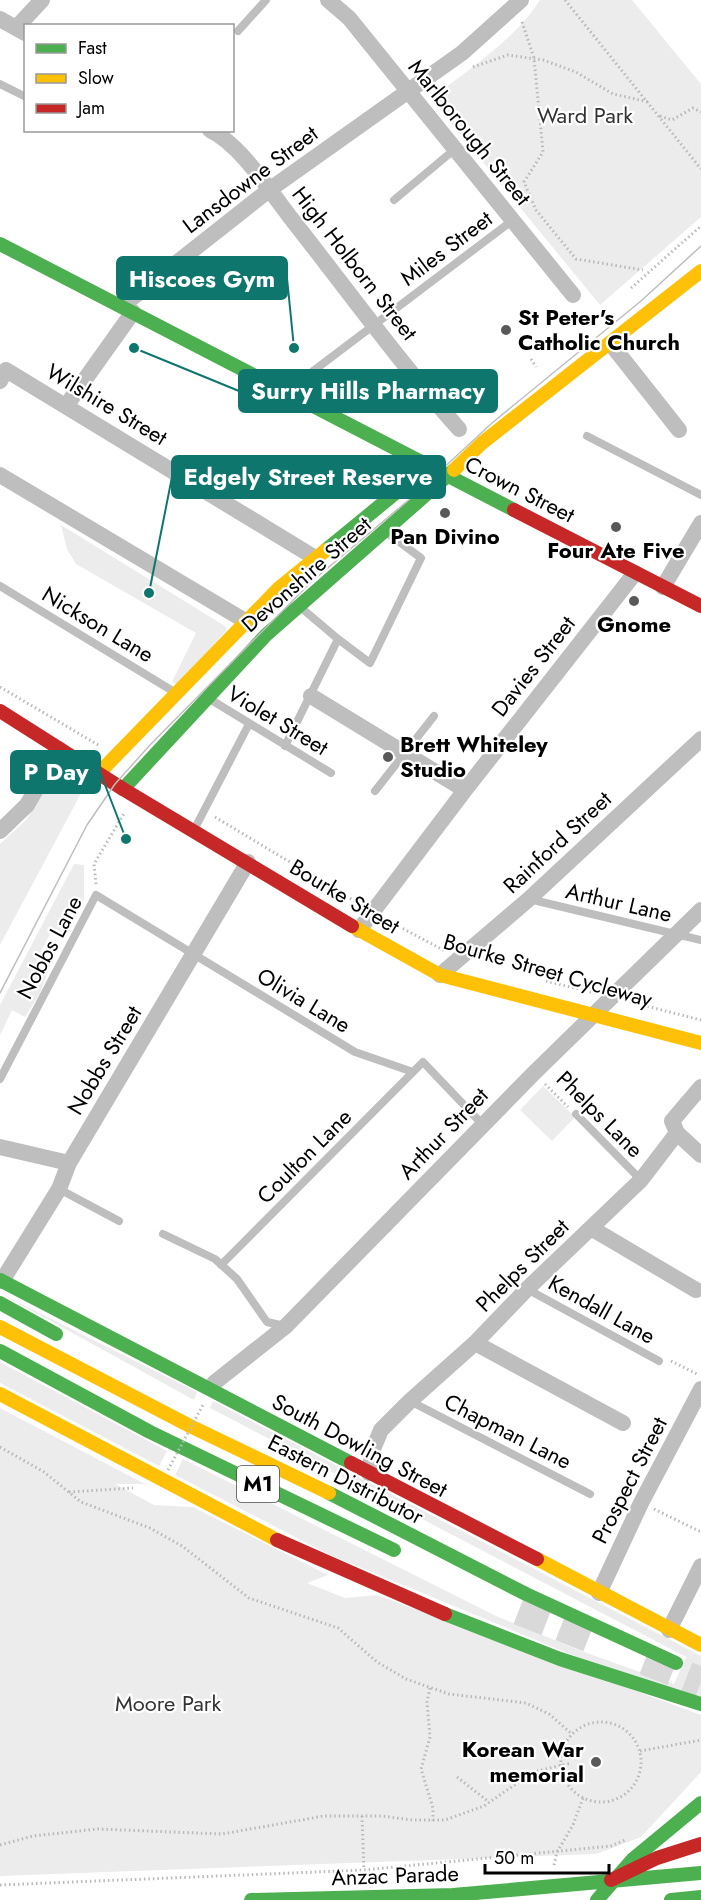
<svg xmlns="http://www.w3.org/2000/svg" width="701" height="1900" font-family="Jost,sans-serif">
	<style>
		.green { fill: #ececec }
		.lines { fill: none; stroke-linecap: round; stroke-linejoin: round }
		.highway-tunnel { stroke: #d9d9d9; stroke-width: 30; stroke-dasharray: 30 15; stroke-linecap: butt }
		.path { stroke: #b9b9b9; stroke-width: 3; stroke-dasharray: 1.5 3; stroke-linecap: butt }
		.lane { stroke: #bebebe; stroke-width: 8 }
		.street { stroke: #bebebe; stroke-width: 16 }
		.fast { stroke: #4caf50; stroke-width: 14 }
		.slow { stroke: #ffc107; stroke-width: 14 }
		.jam { stroke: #c62828; stroke-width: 14 }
		.tram { stroke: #bebebe; stroke-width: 1.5 }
		.path-bridge { stroke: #b9b9b9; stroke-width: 3; stroke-dasharray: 1.5 3; stroke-linecap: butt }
		.poi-dot { fill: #595959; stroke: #fff; stroke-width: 2 }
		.labels { text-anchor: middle; stroke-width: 4.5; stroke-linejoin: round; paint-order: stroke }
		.shield { fill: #fff; stroke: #4c4c4c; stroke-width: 1.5 }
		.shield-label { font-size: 21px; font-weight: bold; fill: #000 }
		.park-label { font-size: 22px; fill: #333; stroke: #fff }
		.street-label { font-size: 22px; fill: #000; stroke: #fff }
		.poi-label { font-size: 22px; font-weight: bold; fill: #000; stroke: #fff }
		.leader { fill: none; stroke: #0f766e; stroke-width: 2 }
		.callout-dot { fill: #0f766e; stroke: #fff; stroke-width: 2 }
		.callout { fill: #0f766e; stroke: #0f766e; stroke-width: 2 }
		.callout-label { font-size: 24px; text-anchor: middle; font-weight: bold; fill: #fff }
	</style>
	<rect width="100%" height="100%" fill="#fff"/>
	<path class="green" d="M 540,0 L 632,0 L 701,84 L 701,217 L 600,305 L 431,99 C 468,69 514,41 540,0 Z
		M 61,525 L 225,626 L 227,630 L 177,685 L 172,682 L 196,633 L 76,564 L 67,549 Z
		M 57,767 L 86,784 L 0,945 L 0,844 L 27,819 Z
		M 74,864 L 84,865 L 84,900 L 64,938 L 51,932 L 35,964 L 48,971 L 40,993 L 25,1017 L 12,1010 L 0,1035 L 0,1005 Z
		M 543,1086 L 575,1117 L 552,1141 L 520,1110 Z
		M 0,1293 L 197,1392 L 194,1400 Z
		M 0,1362 L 167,1451 L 159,1466 L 0,1383 Z
		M 213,1401 L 701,1656 L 701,1697 L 582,1659 L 328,1554 L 175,1475 L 183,1459 L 496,1616 L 584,1652 L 674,1684 L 686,1657 L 210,1408 Z
		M 0,1408 L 145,1484 L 115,1484 L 154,1505 L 193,1507 L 328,1575 L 307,1583 L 345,1598 L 377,1595 L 701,1715 L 701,1772 L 641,1837 L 596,1854 L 0,1876 Z"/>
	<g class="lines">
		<path class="highway-tunnel" d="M 519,1610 L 601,1642
			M 645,1660 L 701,1682"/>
		<path class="path" d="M 565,0 L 701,169
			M 522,22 L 534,58 L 543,152 L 524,182 L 536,210 L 576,259 L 643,270
			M 473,67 L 508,55 L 543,60 L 576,72 L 613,94 L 648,102
			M 660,116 L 672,120 L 693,108 L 701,112
			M 631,288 L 701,226
			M 531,359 L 536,367
			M 0,687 L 100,746
			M 215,817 L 358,903
			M 96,884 L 94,864 L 125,812
			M 387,920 L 445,951
			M 546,981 L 595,993
			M 630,1002 L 701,1020
			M 545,1084 L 568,1107
			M 671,1361 L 697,1374
			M 0,1447 L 44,1472 L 81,1502 L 150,1528 L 182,1546 L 249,1598 L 338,1628 L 377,1662 L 406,1679 L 449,1694 L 526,1703 L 549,1714 L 572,1734
			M 69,1492 L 133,1488
			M 654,1509 L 701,1532
			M 430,1688 L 427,1702 L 430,1737 L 421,1769 L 433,1808 L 433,1821
			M561 1762a40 40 0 1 1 80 0a40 40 0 1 1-80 0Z
			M 640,1751 L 701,1740
			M 457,1777 L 489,1802
			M 362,1816 L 364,1870
			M 0,1845 L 33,1836 L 98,1829 L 222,1834 L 324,1816 L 382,1816 L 412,1820 L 445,1820 L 484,1806 L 533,1772 L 571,1763
			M 554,1865 L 557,1852 L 573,1825 L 583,1798
			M 0,1885 L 364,1870 L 611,1846 L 625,1840"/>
		<path class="lane" d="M 238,31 L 266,0
			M 0,84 L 26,97
			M 394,200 L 455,149
			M 288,390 L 513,220
			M 587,436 L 701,495
			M 0,586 L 176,693
			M 338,639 L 370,663 L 421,558 L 386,532
			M 208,698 L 331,773
			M 285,746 L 338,639 L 299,606
			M 375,791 L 434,716
			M 194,830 L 249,724
			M 529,899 L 701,940
			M 0,1079 L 96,895 L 355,1052 L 413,1072 L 423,1062 L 483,1125
			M 576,1114 L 641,1180
			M 59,1189 L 119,1221
			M 163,1234 L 215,1259 L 237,1279 L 267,1322 L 285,1326
			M 221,1265 L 413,1072
			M 527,1289 L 659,1361
			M 410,1401 L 590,1494"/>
		<path class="street" d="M 328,0 L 349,18 L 573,295
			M 0,19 L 25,33
			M 16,28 L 42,0
			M 210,130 C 240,144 269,190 290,217 C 346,288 399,362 459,429
			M 122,306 L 269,190 L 462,53 L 521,0
			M 611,344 L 679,430
			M 0,381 L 6,370 L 317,559
			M 66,406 L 133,312
			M 0,475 L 247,622
			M 663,587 L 701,523
			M 311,696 L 465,790
			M 0,831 L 27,805 L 59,749
			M 359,930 L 465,790 L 635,573
			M 440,975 L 529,899 L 701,739
			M 677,1133 L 701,1155
			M 0,1147 L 69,1163
			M 591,1228 L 696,1290
			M 2,1281 L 59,1189 L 69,1163 L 248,862
			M 475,1343 L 623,1423
			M 214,1383 L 286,1326 L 534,1073 L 701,910
			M 369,1473 L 373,1449 L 381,1430 L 410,1401 L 475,1343 L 527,1289 L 641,1180 L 677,1133 L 672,1121 L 701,1087
			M 599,1593 L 641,1503 L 701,1389
			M 669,1630 L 701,1566"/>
		<path class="fast" d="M 0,244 L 514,510
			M 326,550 L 404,486 L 420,461
			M 123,789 L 266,635 L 454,470
			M 0,1280 L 351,1463
			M 0,1303 L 56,1334
			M 0,1351 L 150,1432 L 394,1550
			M 329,1493 L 526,1594 L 676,1663
			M 445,1614 L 560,1659 L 701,1704
			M 251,1900 L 453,1895 L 701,1873
			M 597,1900 L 632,1860 L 701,1803
			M 671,1900 L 701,1897"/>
		<path class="slow" d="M 454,470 L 482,443 L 701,271
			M 99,773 L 279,588 L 326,550
			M 352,926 L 440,975 L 701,1043
			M 0,1327 L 190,1426 L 329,1493
			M 0,1394 L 277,1540
			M 537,1559 L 701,1645"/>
		<path class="jam" d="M 514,510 L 701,606
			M 0,711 L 123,789 L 352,926
			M 351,1463 L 537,1559
			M 277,1540 L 445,1614
			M 611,1880 L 657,1858 L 701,1844"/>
		<path class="tram" d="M 0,993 L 87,825 L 115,784 L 150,745 L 311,582 L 411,498 L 492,423 L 641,301 L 701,246"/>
		<path class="path-bridge" d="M 168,1470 L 204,1403"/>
	</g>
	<g class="poi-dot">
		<circle cx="506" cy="330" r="6"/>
		<circle cx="445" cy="513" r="6"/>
		<circle cx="616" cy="527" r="6"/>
		<circle cx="634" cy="601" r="6"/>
		<circle cx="388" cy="757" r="6"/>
		<circle cx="596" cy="1762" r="6"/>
	</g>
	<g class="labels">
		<rect class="shield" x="237" y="1466" width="42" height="36" rx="4.5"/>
		<g class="shield-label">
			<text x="258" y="1491">M1</text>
		</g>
		<g class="park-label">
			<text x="585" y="123">Ward Park</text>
			<text x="168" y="1711">Moore Park</text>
		</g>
		<g class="street-label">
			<text transform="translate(470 132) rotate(51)" y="8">Marlborough Street</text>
			<text transform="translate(250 179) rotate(-37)" y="8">Lansdowne Street</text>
			<text transform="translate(446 248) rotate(-37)" y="8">Miles Street</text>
			<text transform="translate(355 263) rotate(52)" y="8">High Holborn Street</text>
			<text transform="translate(107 404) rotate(31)" y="8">Wilshire Street</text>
			<text transform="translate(520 489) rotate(27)" y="8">Crown Street</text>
			<text transform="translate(306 574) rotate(-41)" y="8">Devonshire Street</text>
			<text transform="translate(98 624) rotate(31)" y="8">Nickson Lane</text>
			<text transform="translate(533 666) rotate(-52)" y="8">Davies Street</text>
			<text transform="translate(278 720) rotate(31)" y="8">Violet Street</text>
			<text transform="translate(557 842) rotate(-43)" y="8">Rainford Street</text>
			<text transform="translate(345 896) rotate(31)" y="8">Bourke Street</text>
			<text transform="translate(619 902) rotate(13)" y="8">Arthur Lane</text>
			<text transform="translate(49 947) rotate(-62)" y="8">Nobbs Lane</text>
			<text transform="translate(548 970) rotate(16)" y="8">Bourke Street Cycleway</text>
			<text transform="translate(304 1000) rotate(31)" y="8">Olivia Lane</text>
			<text transform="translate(104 1060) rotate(-59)" y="8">Nobbs Street</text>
			<text transform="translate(600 1114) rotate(45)" y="8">Phelps Lane</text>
			<text transform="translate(443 1133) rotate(-46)" y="8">Arthur Street</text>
			<text transform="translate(304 1156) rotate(-45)" y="8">Coulton Lane</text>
			<text transform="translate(522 1265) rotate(-45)" y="8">Phelps Street</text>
			<text transform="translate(602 1309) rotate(29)" y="8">Kendall Lane</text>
			<text transform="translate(508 1431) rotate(27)" y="8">Chapman Lane</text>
			<text transform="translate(360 1445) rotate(28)" y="8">South Dowling Street</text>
			<text transform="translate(346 1479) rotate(27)" y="8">Eastern Distributor</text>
			<text transform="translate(629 1480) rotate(-63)" y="8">Prospect Street</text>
			<text transform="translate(395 1875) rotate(-2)" y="8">Anzac Parade</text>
		</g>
		<g class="poi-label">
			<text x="518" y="325" text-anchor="start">St Peter's<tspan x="518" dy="25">Catholic Church</tspan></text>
			<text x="445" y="544">Pan Divino</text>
			<text x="616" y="558">Four Ate Five</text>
			<text x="634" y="632">Gnome</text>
			<text x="400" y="752" text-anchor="start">Brett Whiteley<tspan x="400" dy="25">Studio</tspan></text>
			<text x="584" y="1757" text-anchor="end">Korean War<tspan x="584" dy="25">memorial</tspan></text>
		</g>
	</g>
	<path class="leader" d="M294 348L287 278M134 348L239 391M149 593L172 477M126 839L100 772"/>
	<g class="callout-dot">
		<circle cx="294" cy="348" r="6"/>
		<circle cx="134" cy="348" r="6"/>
		<circle cx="149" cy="593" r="6"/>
		<circle cx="126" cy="839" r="6"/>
	</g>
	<g class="callout">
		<rect x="117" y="257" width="170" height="42" rx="6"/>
		<rect x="239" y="370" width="258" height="42" rx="6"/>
		<rect x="172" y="456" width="273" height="42" rx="6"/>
		<rect x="11" y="751" width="89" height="42" rx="6"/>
	</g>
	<g class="callout-label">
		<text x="202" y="287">Hiscoes Gym</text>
		<text x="368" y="399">Surry Hills Pharmacy</text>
		<text x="308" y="485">Edgely Street Reserve</text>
		<text x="56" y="780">P Day</text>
	</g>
	<rect x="24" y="24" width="210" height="108" fill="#ffffff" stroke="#999999" stroke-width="1.5"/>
	<rect x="36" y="44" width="30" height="9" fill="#4caf50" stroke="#999999" stroke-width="1.5"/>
	<text x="78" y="54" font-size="18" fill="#000000">Fast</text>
	<rect x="36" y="74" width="30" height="9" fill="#ffc107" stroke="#999999" stroke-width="1.5"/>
	<text x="78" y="84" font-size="18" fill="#000000">Slow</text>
	<rect x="36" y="104" width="30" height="9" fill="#c62828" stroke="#999999" stroke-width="1.5"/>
	<text x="78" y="114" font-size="18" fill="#000000">Jam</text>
	<path d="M485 1864v9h124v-9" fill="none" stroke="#000000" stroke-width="3"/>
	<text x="494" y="1864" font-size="18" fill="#000000" stroke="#ffffff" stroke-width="4.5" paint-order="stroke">50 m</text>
</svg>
